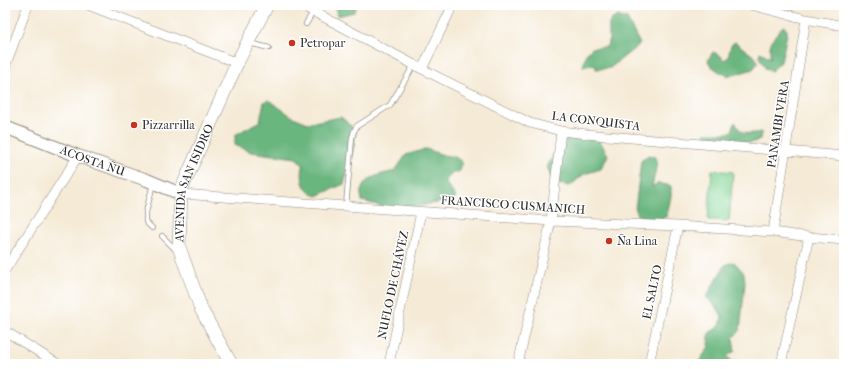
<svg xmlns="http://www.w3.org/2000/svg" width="849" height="369" font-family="'IM FELL French Canon',serif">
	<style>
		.green { fill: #83d596; stroke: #578060 }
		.forest { fill: #6ab67f; stroke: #4a7055 }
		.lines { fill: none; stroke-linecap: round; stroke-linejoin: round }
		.service-casing { stroke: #908a80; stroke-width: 6 }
		.minor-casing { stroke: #908a80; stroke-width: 10 }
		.tertiary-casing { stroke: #908a80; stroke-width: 14 }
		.secondary-casing { stroke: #908a80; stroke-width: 14 }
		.service { stroke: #fff; stroke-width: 4.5 }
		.minor { stroke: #fff; stroke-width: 9 }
		.tertiary { stroke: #fff; stroke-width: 12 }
		.secondary { stroke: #fff; stroke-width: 13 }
		.poi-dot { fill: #c8321e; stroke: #fff; stroke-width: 1.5 }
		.labels { text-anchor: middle; stroke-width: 3; stroke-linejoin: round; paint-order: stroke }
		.poi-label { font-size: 12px; fill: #2b2b2b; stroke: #fff; text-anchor: start }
		.street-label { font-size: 12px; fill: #2b2b2b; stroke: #fff }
	</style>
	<rect width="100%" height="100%" fill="#fff"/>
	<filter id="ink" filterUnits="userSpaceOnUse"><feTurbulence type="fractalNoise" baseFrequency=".025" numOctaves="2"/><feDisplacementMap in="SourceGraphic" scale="8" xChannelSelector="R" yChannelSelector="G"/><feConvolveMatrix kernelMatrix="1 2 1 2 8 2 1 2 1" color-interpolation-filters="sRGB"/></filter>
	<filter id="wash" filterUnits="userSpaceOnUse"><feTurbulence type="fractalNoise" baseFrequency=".012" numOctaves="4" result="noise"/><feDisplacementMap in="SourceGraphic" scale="16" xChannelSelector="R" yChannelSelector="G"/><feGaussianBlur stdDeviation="0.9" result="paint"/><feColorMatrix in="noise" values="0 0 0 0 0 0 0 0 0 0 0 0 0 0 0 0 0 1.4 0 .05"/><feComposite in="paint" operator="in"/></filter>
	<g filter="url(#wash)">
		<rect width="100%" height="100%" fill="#f5ead6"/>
		<path class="green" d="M 712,170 L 733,172 L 729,221 L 708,220 Z"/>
		<path class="forest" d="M 335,5 L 358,5 L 354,12 L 338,16 Z
			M 618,16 L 627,19 L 640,44 L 610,68 L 596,69 L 595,64 L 583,67 L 586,54 L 592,48 L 606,47 L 609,43 L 609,24 L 611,20 Z
			M 783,26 L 787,29 L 787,34 L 781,62 L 771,71 L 766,69 L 759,57 L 760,52 L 771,58 C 767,43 774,37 783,26 Z
			M 735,42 L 756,58 L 758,63 L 753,69 L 730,76 L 721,73 L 710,65 L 708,60 L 713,52 L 721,56 L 723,60 L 728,58 L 731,45 Z
			M 269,100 L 291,116 L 308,123 L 341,117 L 351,126 L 356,134 L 352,138 L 354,147 L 344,184 L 317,196 C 302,190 301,180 303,165 L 296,158 L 251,152 L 235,145 L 235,135 L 260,121 L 264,102 Z
			M 735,122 C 742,136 747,134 761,132 L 761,137 L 758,141 L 748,143 L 711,140 L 702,136 L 705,133 L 728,133 L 732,131 Z
			M 596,135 L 608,155 L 601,169 L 584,174 L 570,186 L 553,183 L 547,166 L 563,139 L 567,138 Z
			M 426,149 L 443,155 L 455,157 L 462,162 L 460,171 L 451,174 L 445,182 L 456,197 L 448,201 L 396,210 L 362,201 C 362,198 360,194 361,192 C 364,176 383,174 395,171 L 406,155 Z
			M 648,155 L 652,156 L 656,158 L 657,163 L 652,187 L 658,183 L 671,186 L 671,196 L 667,216 L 654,222 L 637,215 L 635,210 L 641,161 Z
			M 733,262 L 735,263 L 744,273 L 745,283 L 740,331 L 733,338 L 735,351 L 727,356 L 735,364 L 699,364 L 698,363 L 709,347 L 709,333 L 720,326 L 722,316 L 718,309 L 706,297 L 725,265 Z"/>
	</g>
	<g filter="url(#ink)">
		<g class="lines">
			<g class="service-casing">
				<path id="service" d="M 306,24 L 313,12
					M 249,43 L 269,48
					M 346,206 L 352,138 L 354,131 L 357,126 L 390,105 L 414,65
					M 152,228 L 146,222 L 146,212 L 153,184
					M 162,236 L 176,250"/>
			</g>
			<g class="minor-casing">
				<path id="minor" d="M 88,5 L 237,63
					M 301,5 L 422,69 L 530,123 L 561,131 L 596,135 L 844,156
					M 751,5 L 806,19 L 844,26
					M 5,67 L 28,5
					M 422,69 L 453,5
					M 181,194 L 551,221 L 678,226 L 773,232 L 809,237 L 844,240
					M 773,232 L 806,19
					M 5,270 L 78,156
					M 5,331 L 58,364
					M 389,364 L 421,212
					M 518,364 L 551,221 L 561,131
					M 649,364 L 678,226
					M 781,364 L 809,237"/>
			</g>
			<g class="tertiary-casing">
				<g id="tertiary">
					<path id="s1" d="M 5,127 L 78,156 L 147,180 L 181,194"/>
				</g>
			</g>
			<g class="secondary-casing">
				<g id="secondary">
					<path id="s2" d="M 231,364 L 201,309 L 179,247 L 181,194 L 182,188 L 237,63 L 267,5"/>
				</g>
			</g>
			<use href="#service" class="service"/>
			<use href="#minor" class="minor"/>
			<use href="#tertiary" class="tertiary"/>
			<use href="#secondary" class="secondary"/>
		</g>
	</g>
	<g class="poi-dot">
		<circle cx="292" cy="43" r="4"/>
		<circle cx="134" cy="125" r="4"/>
		<circle cx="609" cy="241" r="4"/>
	</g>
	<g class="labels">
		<g class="poi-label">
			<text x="300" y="47">Petropar</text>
			<text x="142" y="129">Pizzarrilla</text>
			<text x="617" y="245">Ña Lina</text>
		</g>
		<g class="street-label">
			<text transform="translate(596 121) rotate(7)" y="4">LA CONQUISTA</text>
			<text transform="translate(778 124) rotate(-81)" y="4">PANAMBI VERA</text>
			<text dy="4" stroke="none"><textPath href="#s1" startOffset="94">ACOSTA ÑU</textPath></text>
			<text dy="4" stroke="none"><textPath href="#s2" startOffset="195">AVENIDA SAN ISIDRO</textPath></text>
			<text transform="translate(513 205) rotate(4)" y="4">FRANCISCO CUSMANICH</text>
			<text transform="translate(393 285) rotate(-78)" y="4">NUFLO DE CHÁVEZ</text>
			<text transform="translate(652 292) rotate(-78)" y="4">EL SALTO</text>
		</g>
	</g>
	<rect width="849" height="369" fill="none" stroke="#fff" stroke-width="20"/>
</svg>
